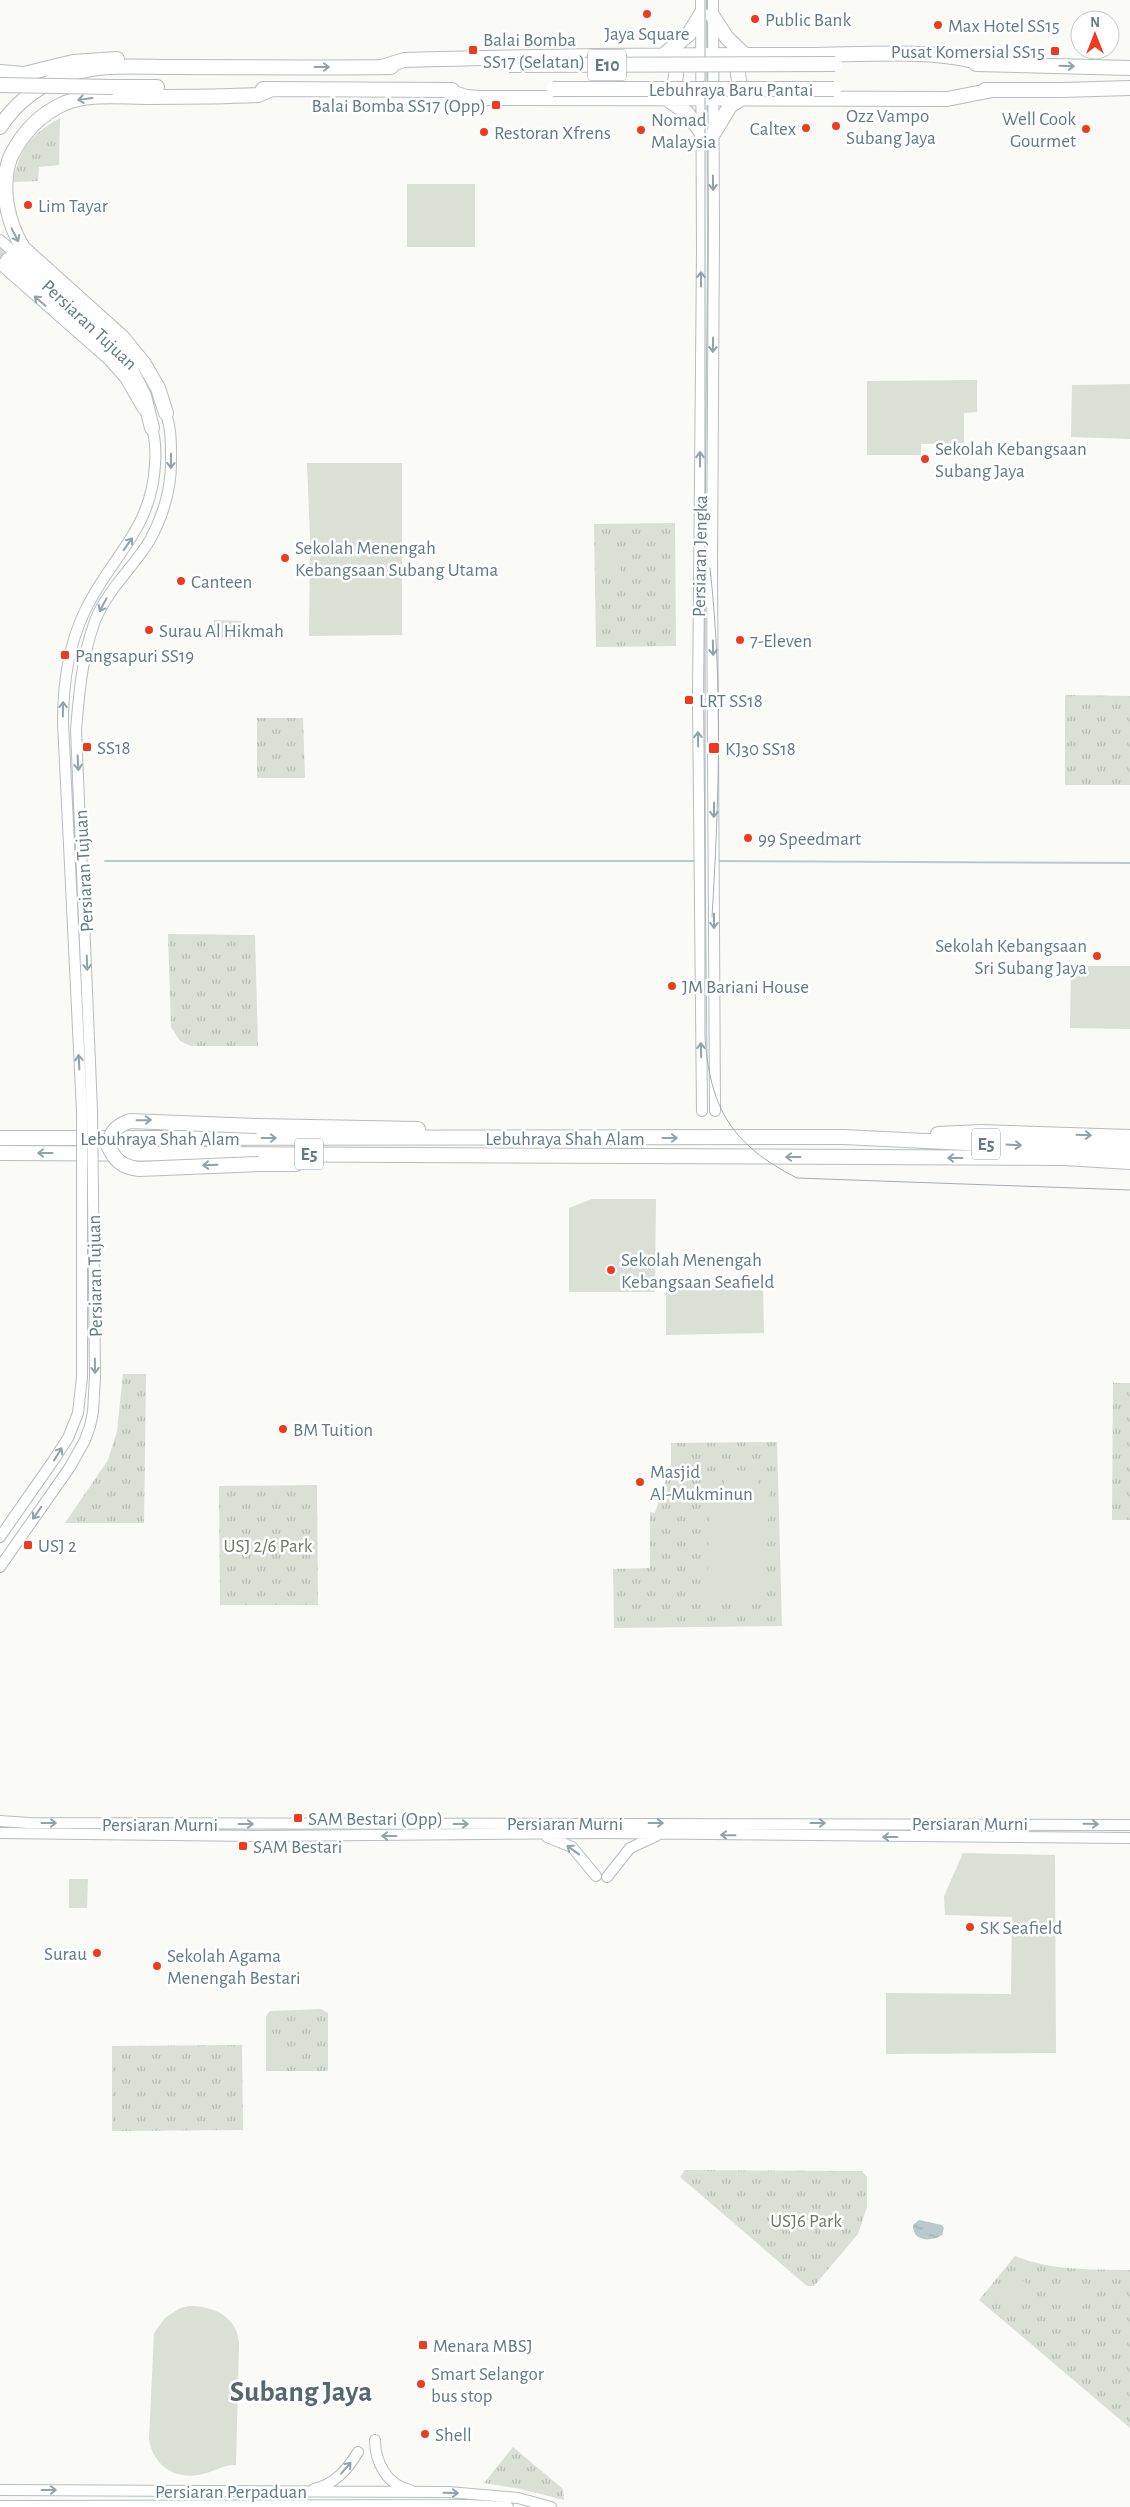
<svg xmlns="http://www.w3.org/2000/svg" width="1130" height="2507" font-family="'Alegreya Sans',sans-serif">
	<style>
		.grass { fill: url(#grass-tufts) }
		.pitch { fill: #dae0d6 }
		.water { fill: url(#water-ripples) }
		.lines { fill: none; stroke-linecap: round; stroke-linejoin: round }
		.stream { stroke: #b9cacc; stroke-width: 2 }
		.motorway-tunnel { stroke: #d4dada; stroke-width: 14; stroke-dasharray: 14 7; stroke-linecap: butt }
		.secondary-casing { stroke: #b5bdc1; stroke-width: 12 }
		.motorway-casing { stroke: #b6bcbf; stroke-width: 16 }
		.secondary { stroke: #fff; stroke-width: 10 }
		.motorway { stroke: #fff; stroke-width: 14 }
		.tram { stroke: #a3adb2; stroke-width: 1 }
		.secondary-bridge-casing { stroke: #b5bdc1; stroke-width: 12; stroke-linecap: butt }
		.motorway-bridge-casing { stroke: #b6bcbf; stroke-width: 16; stroke-linecap: butt }
		.secondary-bridge { stroke: #fff; stroke-width: 10 }
		.motorway-bridge { stroke: #fff; stroke-width: 14 }
		.oneway { stroke: #91a2aa }
		.poi-dot { fill: #f13920; stroke: #fff; stroke-width: 2 }
		.labels { text-anchor: middle; stroke-width: 5; stroke-linejoin: round; paint-order: stroke }
		.shield { fill: #fff; stroke: #91a2aa; stroke-width: 1 }
		.shield-label { font-size: 18px; font-weight: bold; fill: #627a85 }
		.poi-label { font-size: 19px; fill: #627a85; stroke: #fff; text-anchor: start }
		.street-label { font-size: 19px; fill: #627a85; stroke: #fff }
		.park-label { font-size: 19px; fill: #6a7b62; stroke: #fff }
		.town-label { font-size: 29px; font-weight: bold; fill: #55676f; stroke: #fff }
	</style>
	<defs>
		<pattern id="grass-tufts" width="24" height="20" patternUnits="userSpaceOnUse" patternTransform="scale(1.25)"><rect width="24" height="20" fill="#dae0d6"/><path d="M3 7l-1-3M5 7V3M7 7l1-3M15 17l-1-3M17 17v-4M19 17l1-3" fill="none" stroke="#b4bbb3"/></pattern>
		<pattern id="water-ripples" width="26" height="14" patternUnits="userSpaceOnUse" patternTransform="scale(1.25)"><rect width="26" height="14" fill="#b9cacc"/><path d="M2 4q2-2 4 0t4 0M15 11q2-2 4 0t4 0" fill="none" stroke="#9aa9ab"/></pattern>
	</defs>
	<rect width="100%" height="100%" fill="#fafaf7"/>
	<path class="grass" d="M 60,118 L 59,165 L 39,167 L 38,181 L 13,182 C 20,148 30,135 60,118 Z
		M 675,523 L 676,646 L 596,647 L 594,524 Z
		M 1065,695 L 1130,696 L 1130,785 L 1065,785 Z
		M 257,718 L 303,718 L 305,778 L 257,778 Z
		M 168,934 L 255,935 L 258,1046 L 191,1046 L 180,1041 L 171,1027 Z
		M 123,1374 L 146,1374 L 144,1523 L 65,1523 L 108,1460 L 117,1431 Z
		M 1113,1383 L 1130,1383 L 1130,1520 L 1112,1520 Z
		M 777,1442 L 782,1626 L 614,1628 L 613,1569 L 650,1568 L 650,1512 L 655,1513 L 671,1464 L 671,1443 Z
		M 317,1485 L 318,1605 L 220,1605 L 219,1486 Z
		M 321,2009 L 328,2013 L 328,2071 L 266,2071 L 266,2016 L 270,2011 Z
		M 242,2045 L 243,2130 L 112,2131 L 112,2046 Z
		M 685,2170 L 862,2171 L 867,2177 L 867,2207 L 858,2234 L 814,2286 L 807,2286 L 680,2177 Z
		M 1015,2256 C 1053,2271 1090,2269 1130,2270 L 1130,2428 L 979,2300 Z
		M 513,2447 L 563,2489 L 564,2500 L 521,2489 L 484,2483 Z"/>
	<path class="pitch" d="M 407,184 L 475,184 L 475,247 L 407,247 Z
		M 977,380 L 977,412 L 964,413 L 964,443 L 921,444 L 921,455 L 867,455 L 867,381 Z
		M 1130,384 L 1130,439 L 1071,437 L 1072,385 Z
		M 307,463 L 402,463 L 402,635 L 309,636 L 310,538 Z
		M 600,547 L 620,547 L 621,576 L 601,576 Z
		M 214,620 L 242,621 L 242,639 L 214,638 Z
		M 1071,966 L 1130,966 L 1130,1029 L 1070,1028 Z
		M 592,1199 L 656,1199 L 655,1292 L 569,1292 L 569,1208 Z
		M 763,1288 L 764,1333 L 666,1335 L 666,1289 Z
		M 725,1470 L 757,1471 L 757,1485 L 724,1484 Z
		M 710,1486 L 769,1488 L 765,1600 L 707,1598 Z
		M 963,1853 L 1055,1855 L 1056,2053 L 886,2054 L 886,1993 L 1011,1994 L 1012,1917 L 945,1915 L 944,1896 Z
		M 69,1879 L 88,1879 L 87,1908 L 69,1908 Z
		M 272,2038 L 287,2038 L 287,2064 L 272,2064 Z
		M 790,2211 L 818,2221 L 812,2237 L 784,2228 Z
		M 1014,2274 L 1027,2284 L 1006,2309 L 992,2300 Z
		M 1059,2287 L 1086,2287 L 1085,2306 L 1056,2305 Z
		M 189,2306 C 213,2306 237,2316 239,2343 L 236,2465 C 222,2465 216,2471 203,2474 C 176,2481 153,2466 149,2439 L 154,2333 L 165,2318 L 180,2308 Z"/>
	<path class="water" d="M 919,2220 L 942,2225 L 944,2228 L 942,2235 C 932,2242 912,2242 913,2225 Z"/>
	<g class="lines">
		<path class="stream" d="M 105,861 L 695,861
			M 718,861 L 1130,863"/>
		<path class="motorway-tunnel" d="M 0,248 L 8,260"/>
		<g class="secondary-casing">
			<path id="secondary" d="M 701,0 L 702,251 L 698,700 L 702,1111
				M 713,0 L 714,228 L 712,568 L 715,1111
				M 0,240 L 123,349 L 134,362
				M 0,264 L 109,360 L 125,378 L 143,409
				M 92,1110 L 76,730 C 79,694 82,656 95,621 C 107,590 133,568 150,540 C 164,514 172,485 171,456 C 171,440 171,422 163,408
				M 82,1111 L 63,722 C 63,685 68,647 84,613 C 109,558 152,531 155,464 C 156,450 155,434 150,422
				M 0,1537 L 53,1461 L 68,1438 L 78,1413 L 82,1377 L 82,1190
				M 0,1567 L 70,1467 L 85,1440 L 90,1426 L 93,1412 L 95,1377 L 93,1194
				M 0,1821 L 29,1823 L 1130,1825
				M 0,1833 L 259,1836 L 607,1833 L 1130,1838
				M 547,1837 L 572,1847 L 596,1876
				M 607,1877 L 630,1848 L 656,1836
				M 375,2440 C 375,2462 387,2485 410,2490
				M 314,2489 C 335,2484 347,2470 358,2452
				M 0,2490 L 448,2492 L 518,2498 L 551,2507
				M 0,2506 L 468,2505 L 508,2507"/>
		</g>
		<g class="motorway-casing">
			<path id="motorway" d="M 712,15 L 727,38 L 745,55
				M 665,54 L 689,34 L 701,14
				M 744,55 C 733,65 739,86 746,98
				M 976,64 L 1130,68
				M 382,67 L 404,60 C 539,56 675,55 810,55 C 859,55 939,48 983,64
				M 0,72 L 24,74 L 73,62 L 117,59
				M 113,87 L 157,87
				M 263,89 L 452,90
				M 445,90 L 466,97 L 480,98 L 947,99 L 993,90
				M 985,90 L 1061,90 L 1130,88
				M 666,96 C 677,85 681,67 668,56
				M 666,98 L 688,114 L 701,132
				M 0,127 C 16,102 39,85 67,75 C 100,63 140,67 174,67 C 246,67 319,68 391,67
				M 713,134 L 730,106 L 742,98
				M 8,260 L 129,366 L 144,396 L 152,428
				M 166,413 L 158,388 L 144,364 L 123,338 L 23,248 C 7,222 0,187 10,158 C 22,133 40,114 65,103 C 90,93 122,97 148,97 C 185,97 222,97 258,95 L 272,89
				M 257,1126 L 418,1129
				M 938,1134 L 981,1132 L 1130,1137
				M 0,1138 L 843,1137 L 1130,1151
				M 0,1153 L 1064,1158 L 1130,1162
				M 259,1164 L 296,1164"/>
		</g>
		<use href="#secondary" class="secondary"/>
		<use href="#motorway" class="motorway"/>
		<path class="tram" d="M 705,0 L 705,1037 C 710,1109 732,1145 797,1178 L 1130,1190
			M 710,568 C 723,684 719,801 712,917"/>
		<g class="secondary-bridge-casing">
			<path id="secondary-bridge" d="M 92,1110 L 93,1194
				M 82,1111 L 82,1190"/>
		</g>
		<g class="motorway-bridge-casing">
			<path id="motorway-bridge" d="M 509,65 L 835,64
				M 0,85 L 113,87
				M 553,89 L 834,89
				M 257,1126 L 130,1121 C 116,1126 112,1131 108,1145 C 115,1161 122,1167 139,1169 L 259,1164"/>
		</g>
		<use href="#secondary-bridge" class="secondary-bridge"/>
		<use href="#motorway-bridge" class="motorway-bridge"/>
	</g>
	<defs><path id="oneway-shaft" d="M-6 0H5M1.5-3L5.5 0L1.5 3" fill="none" stroke-width="1.6" stroke-linecap="round" stroke-linejoin="round" transform="scale(1.25)"/></defs>
	<g class="oneway">
		<use href="#oneway-shaft" transform="translate(1067 66) rotate(2)"/>
		<use href="#oneway-shaft" transform="translate(322 67)"/>
		<use href="#oneway-shaft" transform="translate(85 99) rotate(172)"/>
		<use href="#oneway-shaft" transform="translate(713 183) rotate(89)"/>
		<use href="#oneway-shaft" transform="translate(15 235) rotate(62)"/>
		<use href="#oneway-shaft" transform="translate(701 279) rotate(-90)"/>
		<use href="#oneway-shaft" transform="translate(40 301) rotate(-139)"/>
		<use href="#oneway-shaft" transform="translate(713 345) rotate(91)"/>
		<use href="#oneway-shaft" transform="translate(700 459) rotate(-90)"/>
		<use href="#oneway-shaft" transform="translate(171 461) rotate(91)"/>
		<use href="#oneway-shaft" transform="translate(128 544) rotate(-55)"/>
		<use href="#oneway-shaft" transform="translate(103 605) rotate(118)"/>
		<use href="#oneway-shaft" transform="translate(713 648) rotate(89)"/>
		<use href="#oneway-shaft" transform="translate(63 709) rotate(-89)"/>
		<use href="#oneway-shaft" transform="translate(698 739) rotate(-91)"/>
		<use href="#oneway-shaft" transform="translate(78 763) rotate(87)"/>
		<use href="#oneway-shaft" transform="translate(714 810) rotate(91)"/>
		<use href="#oneway-shaft" transform="translate(714 921) rotate(90)"/>
		<use href="#oneway-shaft" transform="translate(87 963) rotate(88)"/>
		<use href="#oneway-shaft" transform="translate(701 1050) rotate(-91)"/>
		<use href="#oneway-shaft" transform="translate(79 1062) rotate(-93)"/>
		<use href="#oneway-shaft" transform="translate(144 1120) rotate(-1)"/>
		<use href="#oneway-shaft" transform="translate(1084 1135) rotate(2)"/>
		<use href="#oneway-shaft" transform="translate(269 1138)"/>
		<use href="#oneway-shaft" transform="translate(670 1138)"/>
		<use href="#oneway-shaft" transform="translate(1014 1145) rotate(3)"/>
		<use href="#oneway-shaft" transform="translate(45 1153) rotate(-180)"/>
		<use href="#oneway-shaft" transform="translate(793 1157) rotate(-180)"/>
		<use href="#oneway-shaft" transform="translate(955 1158) rotate(-180)"/>
		<use href="#oneway-shaft" transform="translate(210 1165) rotate(178)"/>
		<use href="#oneway-shaft" transform="translate(95 1366) rotate(89)"/>
		<use href="#oneway-shaft" transform="translate(58 1454) rotate(-58)"/>
		<use href="#oneway-shaft" transform="translate(37 1513) rotate(125)"/>
		<use href="#oneway-shaft" transform="translate(49 1823)"/>
		<use href="#oneway-shaft" transform="translate(656 1823)"/>
		<use href="#oneway-shaft" transform="translate(818 1823)"/>
		<use href="#oneway-shaft" transform="translate(246 1824)"/>
		<use href="#oneway-shaft" transform="translate(461 1824)"/>
		<use href="#oneway-shaft" transform="translate(1091 1824) rotate(1)"/>
		<use href="#oneway-shaft" transform="translate(728 1835) rotate(-179)"/>
		<use href="#oneway-shaft" transform="translate(389 1836) rotate(180)"/>
		<use href="#oneway-shaft" transform="translate(890 1837) rotate(-180)"/>
		<use href="#oneway-shaft" transform="translate(573 1850) rotate(-144)"/>
		<use href="#oneway-shaft" transform="translate(346 2468) rotate(-49)"/>
		<use href="#oneway-shaft" transform="translate(49 2490)"/>
		<use href="#oneway-shaft" transform="translate(451 2493) rotate(1)"/>
	</g>
	<g class="poi-dot">
		<circle cx="647" cy="14" r="5"/>
		<circle cx="755" cy="19" r="5"/>
		<circle cx="938" cy="25" r="5"/>
		<rect x="468" y="45" width="10" height="10" rx="2.5"/>
		<rect x="1050" y="46" width="10" height="10" rx="2.5"/>
		<rect x="491" y="100" width="10" height="10" rx="2.5"/>
		<circle cx="836" cy="126" r="5"/>
		<circle cx="806" cy="128" r="5"/>
		<circle cx="1086" cy="129" r="5"/>
		<circle cx="641" cy="130" r="5"/>
		<circle cx="484" cy="132" r="5"/>
		<circle cx="28" cy="205" r="5"/>
		<circle cx="925" cy="459" r="5"/>
		<circle cx="285" cy="558" r="5"/>
		<circle cx="181" cy="581" r="5"/>
		<circle cx="149" cy="630" r="5"/>
		<circle cx="740" cy="640" r="5"/>
		<rect x="60" y="650" width="10" height="10" rx="2.5"/>
		<rect x="684" y="695" width="10" height="10" rx="2.5"/>
		<rect x="82" y="742" width="10" height="10" rx="2.5"/>
		<rect x="708" y="742" width="12" height="12" rx="2.5"/>
		<circle cx="748" cy="838" r="5"/>
		<circle cx="1097" cy="956" r="5"/>
		<circle cx="672" cy="986" r="5"/>
		<circle cx="611" cy="1270" r="5"/>
		<circle cx="283" cy="1429" r="5"/>
		<circle cx="640" cy="1482" r="5"/>
		<rect x="23" y="1540" width="10" height="10" rx="2.5"/>
		<rect x="293" y="1813" width="10" height="10" rx="2.5"/>
		<rect x="238" y="1841" width="10" height="10" rx="2.5"/>
		<circle cx="970" cy="1927" r="5"/>
		<circle cx="97" cy="1953" r="5"/>
		<circle cx="157" cy="1966" r="5"/>
		<rect x="418" y="2340" width="10" height="10" rx="2.5"/>
		<circle cx="421" cy="2384" r="5"/>
		<circle cx="425" cy="2434" r="5"/>
	</g>
	<g class="labels">
		<g class="shield">
			<rect x="588" y="49.5" width="38" height="31" rx="4"/>
			<rect x="972" y="1128.5" width="28" height="31" rx="4"/>
			<rect x="295" y="1138.5" width="28" height="31" rx="4"/>
		</g>
		<g class="shield-label">
			<text x="607" y="71">E10</text>
			<text x="986" y="1150">E5</text>
			<text x="309" y="1160">E5</text>
		</g>
		<g class="poi-label">
			<text x="765" y="26">Public Bank</text>
			<text x="948" y="32">Max Hotel SS15</text>
			<text x="647" y="40" text-anchor="middle">Jaya Square</text>
			<text x="483" y="46">Balai Bomba<tspan x="483" dy="22">SS17 (Selatan)</tspan></text>
			<text x="1045" y="58" text-anchor="end">Pusat Komersial SS15</text>
			<text x="486" y="112" text-anchor="end">Balai Bomba SS17 (Opp)</text>
			<text x="846" y="122">Ozz Vampo<tspan x="846" dy="22">Subang Jaya</tspan></text>
			<text x="1076" y="125" text-anchor="end">Well Cook<tspan x="1076" dy="22">Gourmet</tspan></text>
			<text x="651" y="126">Nomad<tspan x="651" dy="22">Malaysia</tspan></text>
			<text x="796" y="135" text-anchor="end">Caltex</text>
			<text x="494" y="139">Restoran Xfrens</text>
			<text x="38" y="212">Lim Tayar</text>
			<text x="935" y="455">Sekolah Kebangsaan<tspan x="935" dy="22">Subang Jaya</tspan></text>
			<text x="295" y="554">Sekolah Menengah<tspan x="295" dy="22">Kebangsaan Subang Utama</tspan></text>
			<text x="191" y="588">Canteen</text>
			<text x="159" y="637">Surau Al Hikmah</text>
			<text x="750" y="647">7-Eleven</text>
			<text x="75" y="662">Pangsapuri SS19</text>
			<text x="699" y="707">LRT SS18</text>
			<text x="97" y="754">SS18</text>
			<text x="725" y="755">KJ30 SS18</text>
			<text x="758" y="845">99 Speedmart</text>
			<text x="1087" y="952" text-anchor="end">Sekolah Kebangsaan<tspan x="1087" dy="22">Sri Subang Jaya</tspan></text>
			<text x="682" y="993">JM Bariani House</text>
			<text x="621" y="1266">Sekolah Menengah<tspan x="621" dy="22">Kebangsaan Seafield</tspan></text>
			<text x="293" y="1436">BM Tuition</text>
			<text x="650" y="1478">Masjid<tspan x="650" dy="22">Al-Mukminun</tspan></text>
			<text x="38" y="1552">USJ 2</text>
			<text x="308" y="1825">SAM Bestari (Opp)</text>
			<text x="253" y="1853">SAM Bestari</text>
			<text x="980" y="1934">SK Seafield</text>
			<text x="87" y="1960" text-anchor="end">Surau</text>
			<text x="167" y="1962">Sekolah Agama<tspan x="167" dy="22">Menengah Bestari</tspan></text>
			<text x="433" y="2352">Menara MBSJ</text>
			<text x="431" y="2380">Smart Selangor<tspan x="431" dy="22">bus stop</tspan></text>
			<text x="435" y="2441">Shell</text>
		</g>
		<g class="street-label">
			<text x="731" y="96">Lebuhraya Baru Pantai</text>
			<text transform="translate(90 324) rotate(43)" y="7">Persiaran Tujuan</text>
			<text transform="translate(699 556) rotate(-89)" y="7">Persiaran Jengka</text>
			<text transform="translate(83 871) rotate(-93)" y="7">Persiaran Tujuan</text>
			<text x="160" y="1145">Lebuhraya Shah Alam</text>
			<text x="565" y="1145">Lebuhraya Shah Alam</text>
			<text transform="translate(94 1276) rotate(-91)" y="7">Persiaran Tujuan</text>
			<text x="565" y="1830">Persiaran Murni</text>
			<text x="970" y="1830">Persiaran Murni</text>
			<text x="160" y="1831">Persiaran Murni</text>
			<text x="231" y="2498">Persiaran Perpaduan</text>
		</g>
		<g class="park-label">
			<text x="268" y="1552">USJ 2/6 Park</text>
			<text x="806" y="2227">USJ6 Park</text>
		</g>
		<g class="town-label">
			<text x="301" y="2401">Subang Jaya</text>
		</g>
	</g>
	<g transform="translate(1095 35)"><circle r="24" fill="#ffffff" stroke="#c0cace"/>
	<path d="M0-4L9 19L0 12L-9 19Z" fill="#f13920"/>
	<text y="-8" font-size="14" font-weight="bold" text-anchor="middle" fill="#627a85">N</text>
	</g>
</svg>
